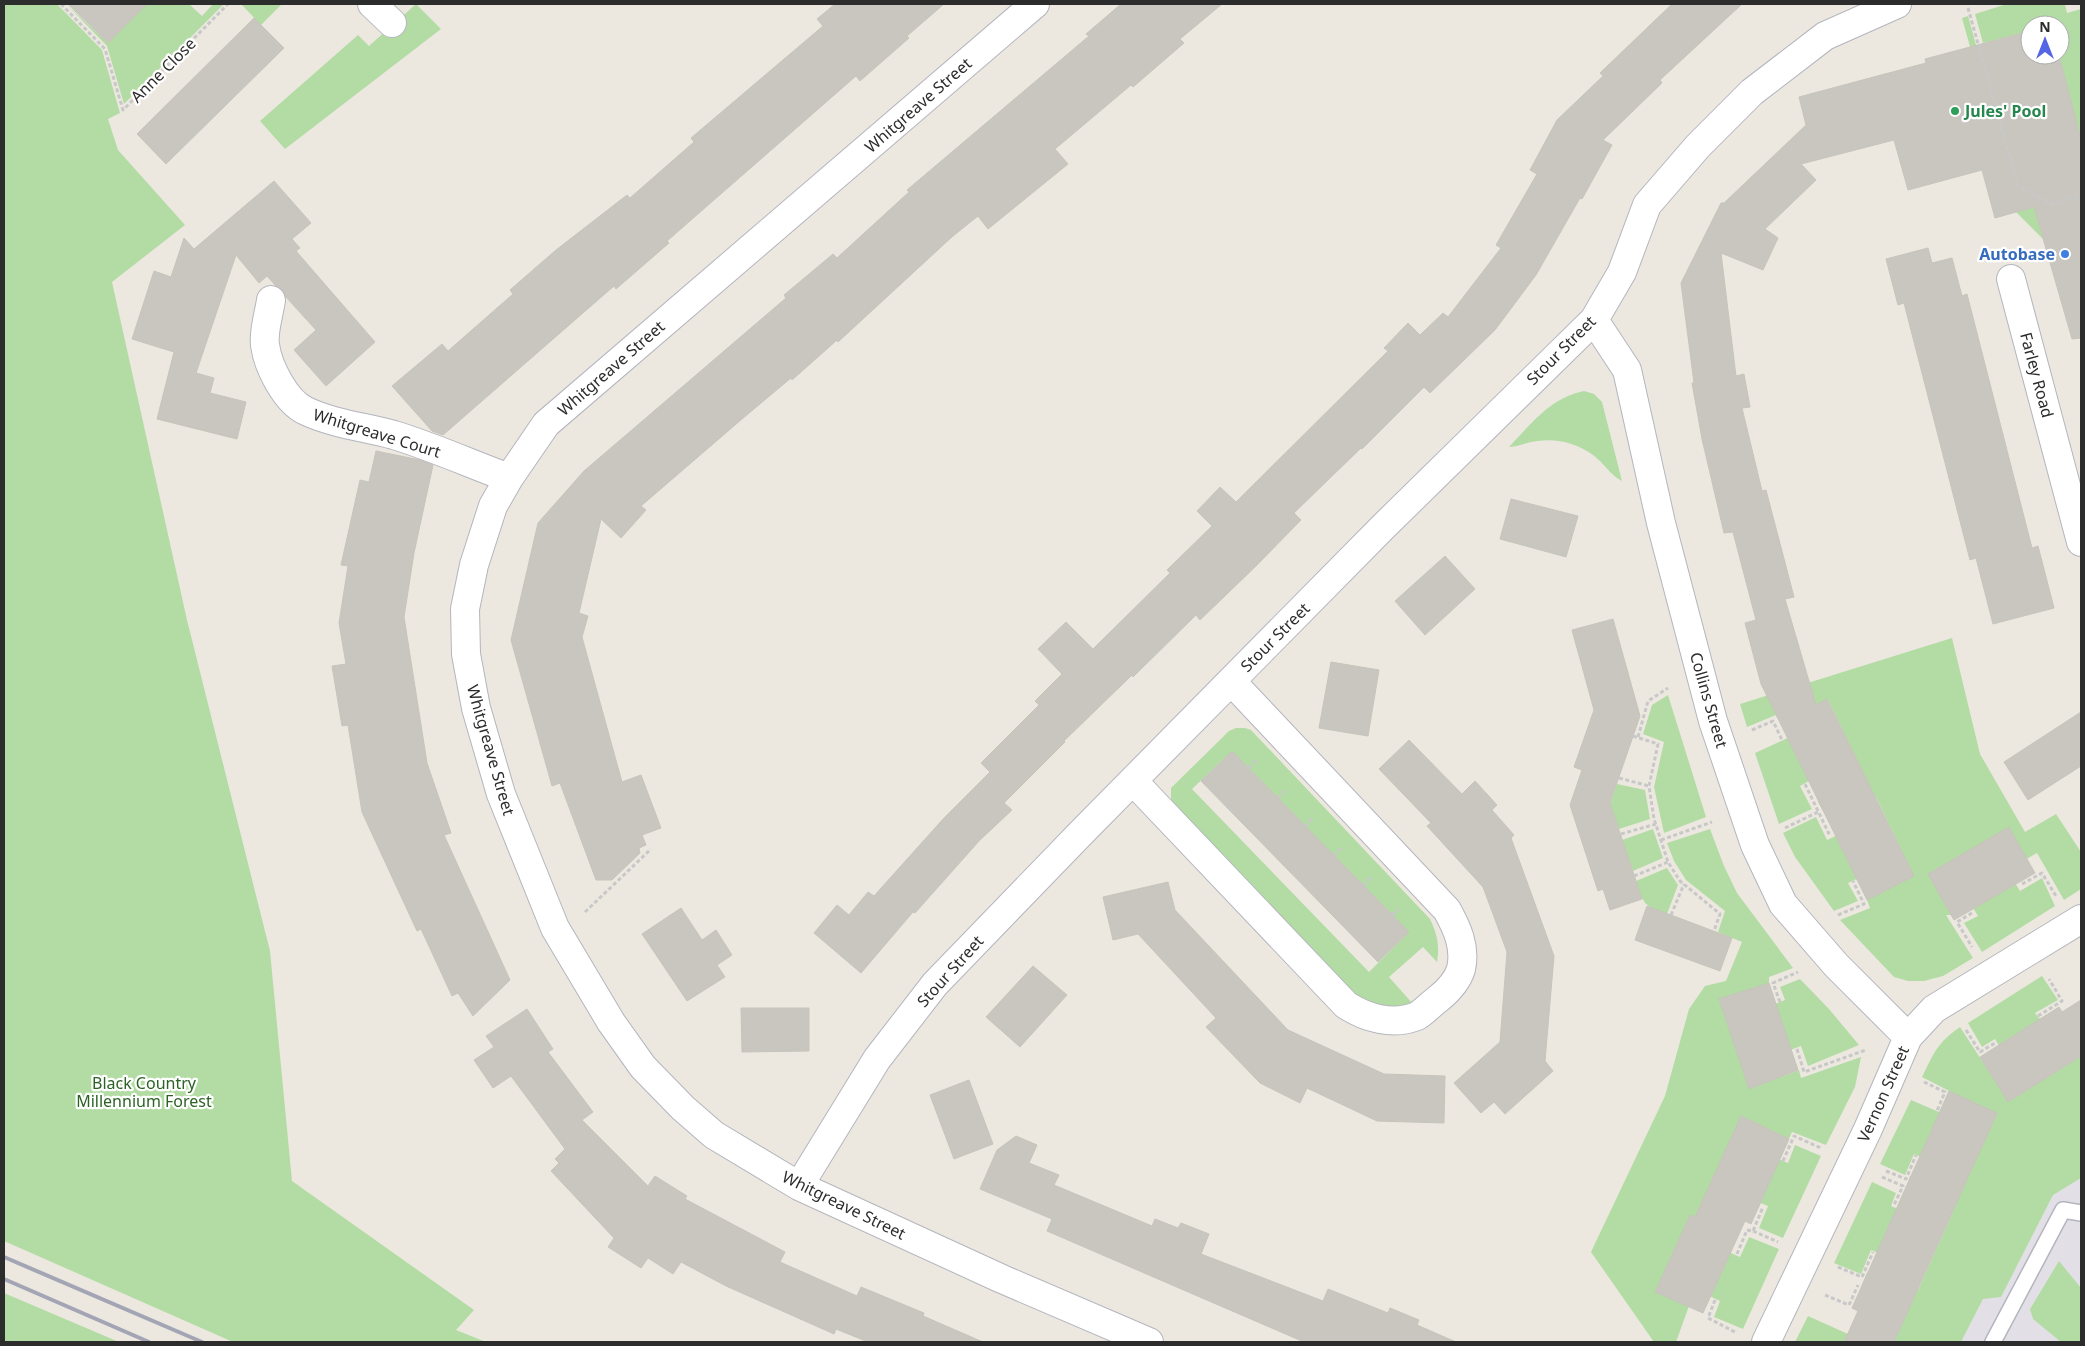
<svg xmlns="http://www.w3.org/2000/svg" width="2085" height="1346" font-family="'Noto Sans',sans-serif">
	<style>
		.industrial { fill: #e2e0e6 }
		.green { fill: #b3dca4; fill-rule: evenodd }
		.building { fill: #c8c6bf; stroke: #c7c4ba }
		.lines { fill: none; stroke-linecap: round; stroke-linejoin: round }
		.lane-casing { stroke: #b4b5be; stroke-width: 18 }
		.street-casing { stroke: #b4b5be; stroke-width: 30 }
		.path { stroke: #c8c8c8; stroke-width: 3; stroke-dasharray: 4 2.5; stroke-linecap: butt }
		.lane { stroke: #fff; stroke-width: 15 }
		.street { stroke: #fff; stroke-width: 28 }
		.rail { stroke: #a3a5b4; stroke-width: 4 }
		.leisure-dot { fill: #2e9e5b; stroke: #fff; stroke-width: 2 }
		.shop-dot { fill: #3f7fe0; stroke: #fff; stroke-width: 2 }
		.labels { text-anchor: middle; stroke-width: 4.5; stroke-linejoin: round; paint-order: stroke }
		.street-label { font-size: 16px; fill: #2c2c2c; stroke: #fff }
		.leisure-label { font-size: 16px; font-weight: bold; fill: #27864d; stroke: #fff; text-anchor: start }
		.shop-label { font-size: 16px; font-weight: bold; fill: #366cbe; stroke: #fff; text-anchor: end }
		.park-label { font-size: 16px; fill: #2c6224; stroke: #fff }
	</style>
	<rect width="100%" height="100%" fill="#ece8e0"/>
	<path class="industrial" d="M 2081,1139 L 2081,1342 L 1961,1342 L 1983,1299 Z"/>
	<path class="green" d="M 4,4 L 57,4 L 102,50 L 120,113 L 108,119 L 118,150 L 185,225 L 112,282 L 187,620 L 270,951 L 292,1181 L 474,1310 L 456,1330 L 486,1342 L 233,1342 L 4,1241 Z
		M 66,4 L 108,43 L 147,4 L 189,4 L 202,16 L 213,4 L 224,4 L 124,104 L 107,46 Z
		M 241,4 L 282,4 L 261,25 Z
		M 416,4 L 441,29 L 285,149 L 260,121 L 358,35 L 369,46 Z
		M 2007,4 L 2065,4 L 2067,13 L 2081,9 L 2081,140 L 2059,55 L 2060,55 L 2060,25 L 2030,25 L 2030,31 L 1983,43 L 1975,14 Z
		M 1968,16 L 2016,189 L 2054,208 L 2044,240 L 2016,212 L 1962,18 Z
		M 1584,391 L 1594,394 L 1602,402 L 1622,481 C 1610,475 1604,463 1593,455 C 1573,441 1551,437 1527,443 C 1521,445 1516,447 1509,447 C 1532,423 1550,398 1584,391 Z
		M 1952,638 L 1980,754 L 2025,832 L 2056,814 L 2081,852 L 2081,889 L 2064,900 L 2037,853 L 2023,861 L 1951,915 L 1946,915 L 1973,958 L 1943,976 L 1924,981 L 1908,981 L 1894,977 L 1840,920 L 1870,908 L 1867,900 L 1912,872 L 1876,797 L 1843,813 L 1826,816 L 1818,802 L 1833,795 L 1864,775 L 1828,700 L 1794,715 L 1785,714 L 1777,718 L 1776,715 L 1747,727 L 1740,704 Z
		M 1668,695 L 1706,817 L 1664,833 L 1654,787 L 1664,742 L 1643,734 L 1652,705 Z
		M 1236,728 L 1245,728 L 1251,730 L 1430,919 C 1437,934 1440,945 1437,962 L 1423,947 L 1389,977 L 1413,1004 C 1393,1009 1379,1008 1359,1000 L 1171,802 L 1171,788 L 1229,731 ZM 1232,751 L 1409,932 L 1369,972 L 1192,789 Z
		M 1794,735 L 1814,778 L 1800,786 L 1812,809 L 1779,824 L 1755,753 Z
		M 1617,784 L 1645,790 L 1650,819 L 1619,829 L 1610,804 Z
		M 1816,817 L 1827,840 L 1842,833 L 1863,876 L 1848,883 L 1858,901 L 1834,911 L 1795,857 L 1783,833 Z
		M 1653,829 L 1663,858 L 1633,871 L 1622,840 Z
		M 1710,829 L 1724,866 L 1737,893 L 1793,968 L 1769,977 L 1769,983 L 1754,988 L 1784,1076 L 1799,1070 L 1801,1078 L 1861,1057 L 1855,1087 L 1826,1145 L 1792,1132 L 1789,1139 L 1774,1132 L 1739,1121 L 1704,1198 L 1723,1230 L 1690,1215 L 1656,1291 L 1689,1306 L 1676,1342 L 1654,1342 L 1591,1252 L 1665,1096 L 1689,1009 L 1705,986 L 1726,981 L 1742,942 L 1718,932 L 1725,911 L 1686,880 L 1674,861 L 1667,843 Z
		M 1667,868 L 1678,885 L 1667,914 C 1643,905 1644,905 1636,881 Z
		M 2012,878 L 2020,891 L 2042,878 L 2055,906 L 1982,952 L 1964,923 L 1978,916 L 1970,903 Z
		M 2042,976 L 2058,1000 L 2035,1013 L 2040,1019 L 2002,1051 L 1995,1039 L 1982,1047 L 1968,1023 Z
		M 1800,979 L 1829,1009 L 1859,1045 L 1808,1066 L 1801,1046 L 1785,1052 L 1770,1006 L 1785,1000 L 1780,987 Z
		M 1960,1027 L 1988,1070 L 2012,1099 L 2081,1056 L 2081,1178 L 2053,1195 L 2001,1297 L 1983,1299 L 1961,1342 L 1894,1342 L 1907,1313 L 1874,1298 L 1876,1294 L 1861,1287 L 1867,1273 L 1882,1280 L 1918,1290 L 1952,1214 L 1919,1198 L 1920,1194 L 1906,1188 L 1910,1176 L 1925,1183 L 1963,1098 L 1922,1077 C 1934,1053 1937,1043 1960,1027 Z
		M 1911,1100 L 1946,1115 L 1926,1159 L 1914,1154 L 1905,1175 L 1880,1164 Z
		M 1795,1145 L 1821,1156 L 1783,1238 L 1759,1228 L 1768,1206 L 1753,1200 L 1773,1157 L 1788,1163 Z
		M 1872,1182 L 1896,1193 L 1891,1206 L 1903,1211 L 1883,1255 L 1871,1250 L 1861,1274 L 1834,1263 Z
		M 1749,1237 L 1779,1249 L 1743,1329 L 1714,1317 L 1720,1301 L 1705,1294 L 1724,1250 L 1740,1257 Z
		M 2059,1261 L 2081,1288 L 2081,1342 L 2061,1342 L 2033,1319 L 2030,1309 Z
		M 4,1293 L 119,1342 L 4,1342 Z
		M 1808,1316 L 1848,1334 L 1844,1342 L 1795,1342 Z"/>
	<path class="building" d="M 68,4 L 147,4 L 108,43 Z
		M 835,4 L 944,4 L 907,36 L 909,38 L 860,81 L 856,76 L 667,241 L 669,243 L 616,289 L 614,286 L 443,435 L 432,431 L 392,386 L 442,344 L 448,351 L 513,294 L 510,290 L 556,250 L 627,195 L 630,198 L 694,142 L 691,138 L 823,26 L 817,19 Z
		M 1121,4 L 1222,4 L 1180,39 L 1184,43 L 1133,87 L 1131,85 L 1055,149 L 1068,164 L 988,229 L 978,216 L 953,236 L 838,342 L 837,340 L 792,380 L 791,378 L 742,419 L 641,506 L 646,510 L 621,538 L 601,519 L 579,613 L 588,616 L 582,637 L 622,782 L 641,775 L 661,828 L 642,835 L 646,845 L 639,848 L 640,853 L 612,880 L 596,880 L 560,783 L 552,786 L 511,640 L 538,523 L 584,471 L 786,298 L 784,295 L 833,254 L 837,258 L 909,192 L 907,190 L 1089,36 L 1086,34 Z
		M 1672,4 L 1742,4 L 1660,80 L 1662,83 L 1603,140 L 1612,145 L 1582,199 L 1580,198 L 1536,275 L 1495,330 L 1430,393 L 1424,387 L 1362,449 L 1361,448 L 1294,513 L 1301,520 L 1255,567 L 1200,620 L 1196,615 L 1133,677 L 1132,675 L 1064,741 L 1065,742 L 1004,803 L 1012,810 L 979,841 L 915,913 L 913,912 L 861,973 L 814,933 L 837,905 L 849,915 L 868,892 L 874,896 L 944,818 L 990,772 L 981,763 L 1039,705 L 1035,701 L 1062,674 L 1038,649 L 1066,622 L 1093,649 L 1170,573 L 1167,570 L 1212,526 L 1197,511 L 1220,487 L 1236,502 L 1388,351 L 1384,348 L 1408,323 L 1420,335 L 1443,313 L 1448,317 L 1501,248 L 1496,245 L 1537,174 L 1530,170 L 1557,120 L 1603,76 L 1600,73 Z
		M 254,18 L 284,48 L 166,164 L 137,134 Z
		M 2030,31 L 2030,55 L 2059,55 L 2081,140 L 2081,338 L 2072,339 L 2034,207 L 1995,218 L 1982,170 L 1908,190 L 1894,140 L 1801,164 L 1816,180 L 1765,229 L 1778,238 L 1763,270 L 1721,253 L 1736,376 L 1744,374 L 1750,407 L 1742,408 L 1762,491 L 1766,490 L 1794,597 L 1785,599 L 1816,705 L 1827,699 L 1914,876 L 1867,900 L 1761,684 L 1745,623 L 1756,620 L 1733,532 L 1724,533 L 1702,439 L 1692,383 L 1694,383 L 1681,283 L 1721,203 L 1724,203 L 1806,125 L 1799,97 L 1926,63 L 1925,59 Z
		M 274,181 L 311,223 L 292,239 L 300,248 L 296,251 L 375,342 L 326,386 L 294,350 L 316,330 L 286,297 L 281,288 L 276,286 L 267,276 L 259,283 L 236,255 L 196,373 L 214,378 L 210,393 L 246,402 L 237,439 L 157,419 L 174,352 L 132,339 L 154,271 L 171,277 L 184,238 L 194,249 Z
		M 1928,248 L 1932,263 L 1952,258 L 1962,296 L 1967,294 L 2032,548 L 2038,546 L 2054,608 L 1993,624 L 1976,558 L 1970,560 L 1904,303 L 1898,305 L 1886,259 Z
		M 376,451 L 420,460 L 433,465 L 414,553 L 404,617 L 427,763 L 451,833 L 444,835 L 510,980 L 473,1016 L 458,993 L 452,996 L 421,929 L 417,931 L 362,812 L 348,725 L 342,726 L 332,666 L 346,664 L 339,623 L 348,566 L 341,565 L 360,480 L 369,482 Z
		M 1511,499 L 1578,516 L 1566,557 L 1500,539 Z
		M 1445,556 L 1475,589 L 1425,635 L 1395,601 Z
		M 1613,619 L 1640,716 L 1610,803 L 1642,899 L 1610,910 L 1603,889 L 1598,891 L 1570,805 L 1582,770 L 1574,767 L 1594,710 L 1572,630 Z
		M 1331,662 L 1379,670 L 1368,736 L 1319,728 Z
		M 2081,712 L 2081,766 L 2028,800 L 2004,762 Z
		M 1409,740 L 1462,794 L 1475,781 L 1497,805 L 1492,810 L 1514,835 L 1511,838 L 1554,956 L 1545,1061 L 1553,1071 L 1505,1114 L 1494,1102 L 1481,1113 L 1454,1083 L 1500,1042 L 1507,952 L 1483,887 L 1427,826 L 1431,823 L 1379,769 Z
		M 1232,751 L 1409,932 L 1378,962 L 1201,781 Z
		M 2009,827 L 2035,873 L 1954,920 L 1928,874 Z
		M 1168,882 L 1175,910 L 1288,1030 L 1384,1074 L 1445,1076 L 1444,1123 L 1377,1121 L 1307,1088 L 1300,1103 L 1260,1083 L 1206,1027 L 1216,1018 L 1138,934 L 1113,940 L 1103,897 Z
		M 1647,906 L 1732,938 L 1720,971 L 1635,940 Z
		M 681,908 L 702,940 L 716,930 L 732,955 L 717,965 L 725,977 L 687,1001 L 642,934 Z
		M 1033,966 L 1067,995 L 1020,1047 L 986,1017 Z
		M 1769,983 L 1798,1070 L 1749,1089 L 1719,999 Z
		M 2081,1000 L 2081,1056 L 2008,1102 L 1980,1057 L 2059,1007 L 2062,1012 Z
		M 741,1008 L 809,1008 L 809,1051 L 742,1052 Z
		M 527,1009 L 553,1049 L 548,1052 L 593,1112 L 582,1120 L 648,1186 L 655,1176 L 687,1196 L 685,1199 L 785,1252 L 780,1262 L 857,1296 L 861,1287 L 924,1313 L 923,1316 L 983,1342 L 868,1342 L 836,1329 L 834,1334 L 726,1286 L 681,1262 L 673,1274 L 648,1258 L 641,1268 L 608,1247 L 614,1238 L 551,1171 L 559,1163 L 555,1159 L 565,1149 L 511,1076 L 493,1088 L 474,1060 L 494,1047 L 486,1036 Z
		M 969,1080 L 993,1144 L 954,1159 L 930,1095 Z
		M 1949,1091 L 1997,1113 L 1894,1342 L 1844,1342 L 1858,1311 L 1852,1308 Z
		M 1741,1116 L 1789,1139 L 1751,1224 L 1745,1221 L 1703,1313 L 1655,1292 L 1690,1215 L 1695,1217 Z
		M 1016,1136 L 1037,1145 L 1029,1163 L 1059,1175 L 1054,1185 L 1152,1226 L 1155,1219 L 1178,1228 L 1181,1223 L 1209,1234 L 1201,1254 L 1323,1301 L 1328,1289 L 1388,1313 L 1390,1308 L 1419,1320 L 1417,1325 L 1456,1342 L 1304,1342 L 1047,1231 L 1052,1219 L 980,1189 L 997,1150 Z"/>
	<g class="lines">
		<g class="lane-casing">
			<path id="lane" d="M 1993,1342 L 2063,1210 L 2081,1213"/>
		</g>
		<g class="street-casing">
			<path id="street" d="M 372,4 L 392,23
				M 1035,4 L 546,424 L 509,478 L 493,506 L 474,565 L 465,609 L 466,654 L 476,708 L 501,794 L 555,928 L 611,1022 L 643,1067 L 683,1108 L 714,1135 L 799,1186 L 1002,1279 L 1149,1342
				M 2011,279 L 2081,542
				M 271,300 C 269,314 263,332 265,345 C 268,367 286,402 306,411 C 334,424 365,427 394,435 C 433,447 471,464 509,478
				M 1594,320 L 1627,370 L 1661,523 L 1713,721 L 1755,845 L 1783,904 L 1836,965 L 1908,1037
				M 1133,781 L 1346,1005 C 1366,1018 1393,1026 1417,1016 C 1424,1012 1431,1004 1438,999 C 1448,991 1457,982 1461,969 C 1466,947 1457,928 1447,910 L 1231,681
				M 799,1186 L 877,1059 L 935,984 L 1081,833 L 1382,528 L 1594,320 L 1622,272 L 1647,205 L 1698,146 L 1752,92 L 1825,36 L 1897,4
				M 1766,1342 L 1868,1129 L 1908,1037 L 1934,1009 L 2081,919"/>
		</g>
		<path class="path" d="M 61,4 L 105,49 L 123,110 L 228,4
			M 1968,8 L 2018,186 L 2051,204 L 2081,196
			M 1752,730 L 1773,721 L 1782,740
			M 1633,736 L 1658,744 L 1649,786 L 1654,819 L 1668,862 L 1680,881 L 1720,914 L 1714,931
			M 1638,737 L 1648,701 L 1668,688
			M 1249,768 L 1258,759
			M 1619,778 L 1649,786
			M 1805,784 L 1830,836
			M 1278,798 L 1286,790
			M 1305,826 L 1314,817
			M 1785,828 L 1818,812
			M 1621,834 L 1656,824
			M 1661,840 L 1712,822
			M 1334,855 L 1343,847
			M 1634,876 L 1668,862
			M 2022,884 L 2042,873 L 2056,896
			M 1363,885 L 1371,877
			M 585,912 L 651,849
			M 1972,913 L 1957,922 L 1972,947
			M 1392,915 L 1399,909
			M 1671,915 L 1684,884
			M 1838,915 L 1864,904 L 1853,881
			M 1780,1002 L 1773,983 L 1798,972
			M 2038,1016 L 2062,1001 L 2049,979
			M 1966,1030 L 1980,1052 L 1995,1043
			M 1797,1049 L 1804,1072 L 1866,1050
			M 1924,1082 L 1945,1092 L 1937,1111
			M 1783,1161 L 1794,1136 L 1821,1148
			M 1886,1171 L 1906,1179 L 1916,1155
			M 1882,1177 L 1903,1186 L 1894,1205
			M 1753,1231 L 1778,1242
			M 1737,1254 L 1747,1230 L 1753,1231 L 1763,1207
			M 1838,1267 L 1862,1277 L 1873,1252
			M 1825,1295 L 1849,1305 L 1858,1285
			M 1715,1300 L 1708,1318 L 1735,1332"/>
		<use href="#lane" class="lane"/>
		<use href="#street" class="street"/>
		<path class="rail" d="M 4,1257 L 202,1342
			M 4,1279 L 149,1342"/>
	</g>
	<circle class="leisure-dot" cx="1955" cy="111" r="5"/>
	<circle class="shop-dot" cx="2065" cy="254" r="5"/>
	<g class="labels">
		<g class="street-label">
			<text transform="translate(163 70) rotate(-45)" y="6">Anne Close</text>
			<text transform="translate(918 105) rotate(-41)" y="6">Whitgreave Street</text>
			<text transform="translate(1561 350) rotate(-45)" y="6">Stour Street</text>
			<text transform="translate(611 368) rotate(-41)" y="6">Whitgreave Street</text>
			<text transform="translate(2037 375) rotate(75)" y="6">Farley Road</text>
			<text transform="translate(377 433) rotate(17)" y="6">Whitgreave Court</text>
			<text transform="translate(1275 637) rotate(-45)" y="6">Stour Street</text>
			<text transform="translate(1709 700) rotate(74)" y="6">Collins Street</text>
			<text transform="translate(491 750) rotate(74)" y="6">Whitgreave Street</text>
			<text transform="translate(950 971) rotate(-48)" y="6">Stour Street</text>
			<text transform="translate(1883 1094) rotate(-66)" y="6">Vernon Street</text>
			<text transform="translate(844 1205) rotate(26)" y="6">Whitgreave Street</text>
		</g>
		<g class="leisure-label">
			<text x="1965" y="117">Jules' Pool</text>
		</g>
		<g class="shop-label">
			<text x="2055" y="260">Autobase</text>
		</g>
		<g class="park-label">
			<text x="144" y="1089">Black Country<tspan x="144" dy="18">Millennium Forest</tspan></text>
		</g>
	</g>
	<rect width="2085" height="1346" fill="none" stroke="#2c2c2c" stroke-width="10"/>
	<g transform="translate(2045 40)"><circle r="24" fill="#ffffff" stroke="#ababab"/>
	<path d="M0-4L9 19L0 12L-9 19Z" fill="#5465e5"/>
	<text y="-8" font-size="14" font-weight="bold" text-anchor="middle" fill="#2c2c2c">N</text>
	</g>
</svg>
